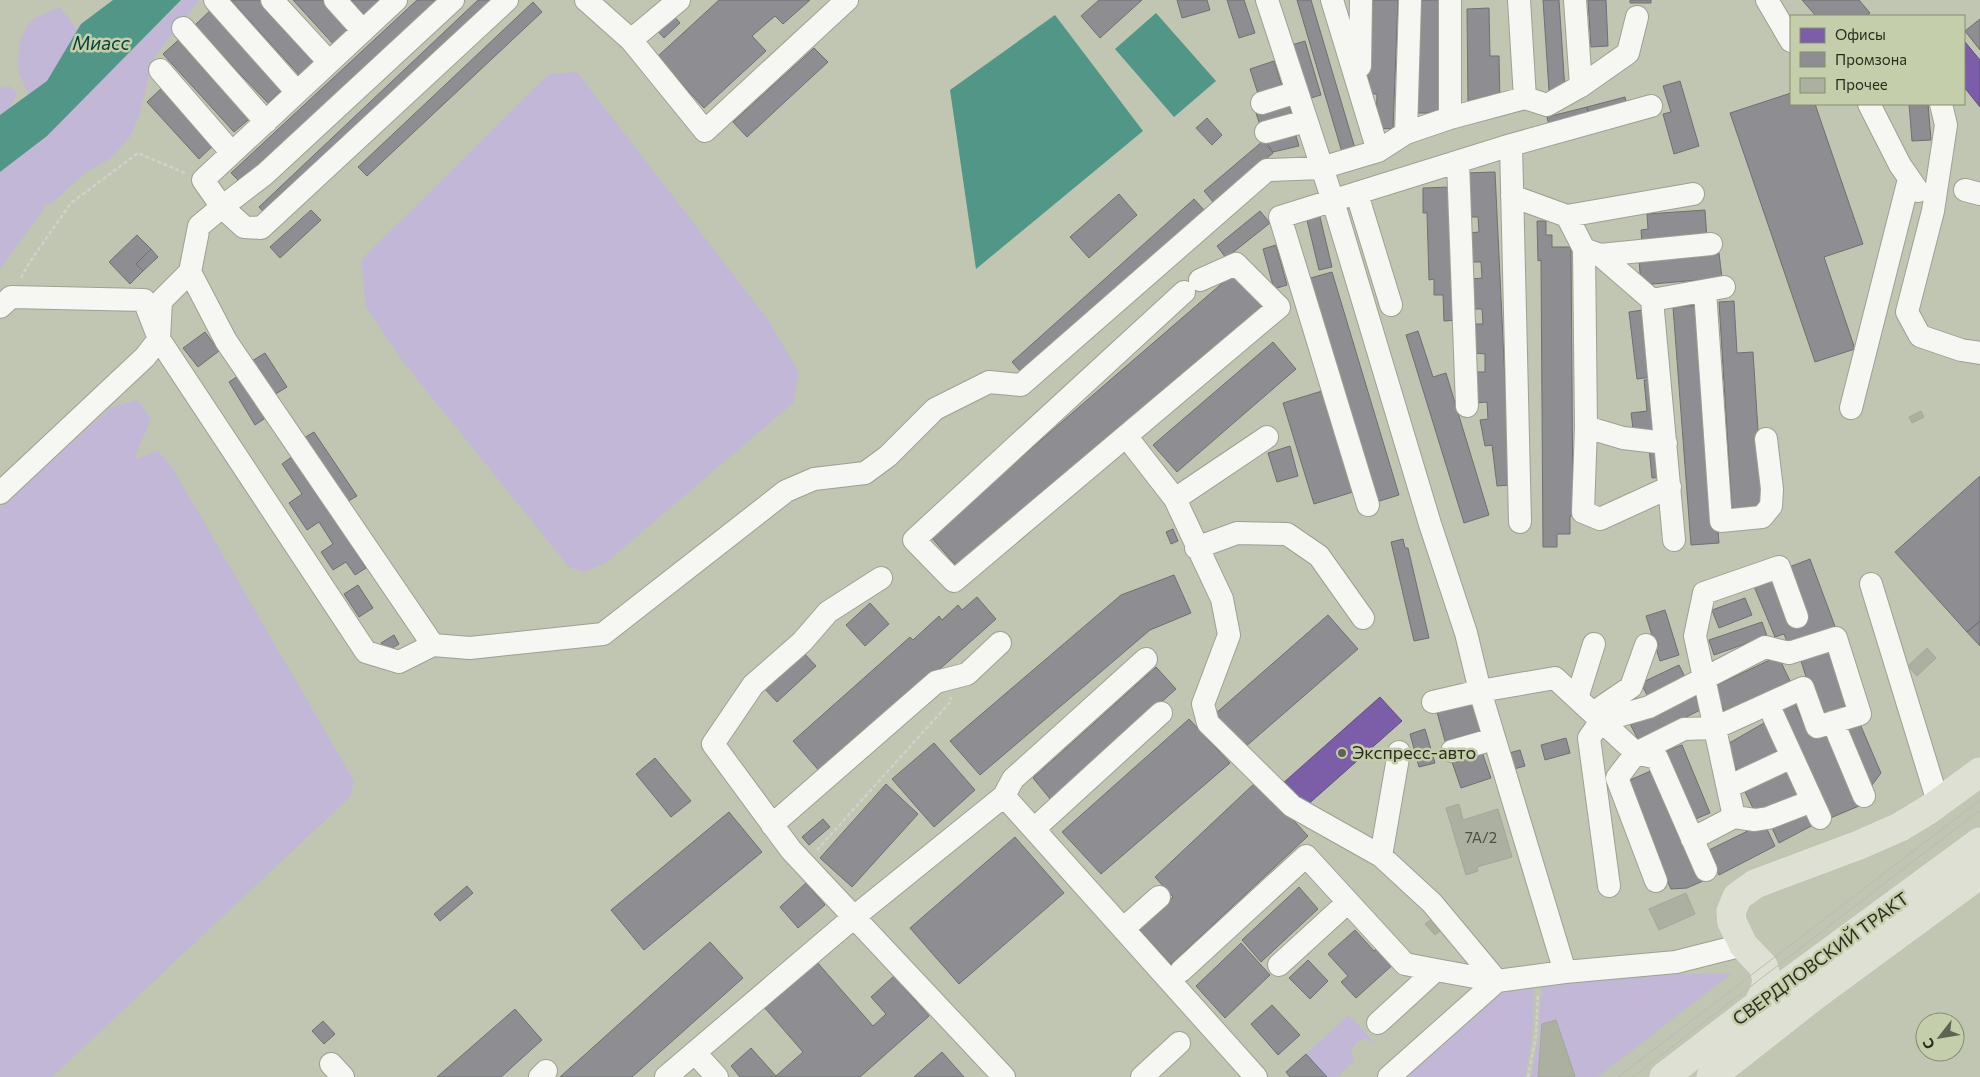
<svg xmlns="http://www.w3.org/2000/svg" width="1980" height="1077" font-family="Commissioner,sans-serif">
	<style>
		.green { fill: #c2b7d7 }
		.water { fill: #519686 }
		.offices { fill: #7b5ea7; stroke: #634f7e }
		.industry { fill: #8d8d92; stroke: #6f7070 }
		.building { fill: #acb0a0; stroke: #a2a797 }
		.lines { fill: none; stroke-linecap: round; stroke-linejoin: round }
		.minor-casing { stroke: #9da192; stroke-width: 24 }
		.major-casing { stroke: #e3e5dc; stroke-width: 29 }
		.path { stroke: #d0d1cc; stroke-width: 2.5; stroke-dasharray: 4 2.5; stroke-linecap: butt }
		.minor { stroke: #f6f6f3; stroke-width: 22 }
		.major { stroke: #dde0d3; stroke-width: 28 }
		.tram { stroke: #babbb6; stroke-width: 1 }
		.poi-dot { fill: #5e6352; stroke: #c4ceaa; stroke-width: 2 }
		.labels { text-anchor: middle; stroke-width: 5; stroke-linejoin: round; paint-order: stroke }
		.number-label { font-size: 15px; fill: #4c4f40 }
		.poi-label { font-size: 18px; fill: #2a2d1f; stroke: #c4ceaa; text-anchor: start }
		.street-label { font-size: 18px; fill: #2a2d1f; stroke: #c4ceaa }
		.water-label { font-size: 19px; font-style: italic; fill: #0b423a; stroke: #c4ceaa }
	</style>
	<rect width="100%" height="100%" fill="#c0c6b2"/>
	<path class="green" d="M 181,0 L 199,0 L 153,59 L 139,116 L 130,137 L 110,159 L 86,172 L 51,204 L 42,205 L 45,208 L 0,269 L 0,172 L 47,136 L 19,73 C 17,56 19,28 35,18 C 42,14 52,11 60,7 L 87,42 L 128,54 Z
		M 577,72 L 769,321 L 799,373 L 793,403 L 607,562 L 585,572 L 569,567 L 404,363 L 366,307 L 361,260 L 549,74 Z
		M 10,86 L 17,93 L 6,119 L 0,125 L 0,88 Z
		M 138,400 L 151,419 L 134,459 L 158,451 L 172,467 L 354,781 L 350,797 L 52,1077 L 0,1077 L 0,508 L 111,407 Z
		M 1732,973 L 1598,1077 L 1531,1077 L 1539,1033 L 1542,977 Z
		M 1535,978 L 1532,1038 L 1525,1077 L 1410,1077 L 1406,1073 L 1490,995 Z
		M 1349,1015 L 1375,1043 L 1365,1038 L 1356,1042 L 1351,1051 L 1354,1061 L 1337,1077 L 1327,1077 L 1306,1054 Z"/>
	<path class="water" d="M 113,0 L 181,0 L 47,136 L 0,172 L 0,115 L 47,81 L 81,24 Z
		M 1156,13 L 1216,81 L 1174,117 L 1115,49 Z
		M 1055,15 L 1143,131 L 976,269 L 950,90 Z"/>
	<path class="offices" d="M 1965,42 L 1980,60 L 1980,107 L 1964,87 Z
		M 1380,697 L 1402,721 L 1304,808 L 1282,784 Z"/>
	<path class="industry" d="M 231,0 L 270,0 L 322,56 L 300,76 Z
		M 293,0 L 332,0 L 357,27 L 336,47 Z
		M 351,0 L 387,0 L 367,18 Z
		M 417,0 L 441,0 L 243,185 L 231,173 Z
		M 478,0 L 499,0 L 269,218 L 259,207 Z
		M 719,0 L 810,0 L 783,24 L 775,16 L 752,36 L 766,51 L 704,108 L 657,57 Z
		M 1099,0 L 1142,0 L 1100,38 L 1081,16 Z
		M 1177,0 L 1207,0 L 1210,10 L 1182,18 Z
		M 1227,0 L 1244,0 L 1255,33 L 1239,38 Z
		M 1297,0 L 1311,0 L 1357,155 L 1344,159 Z
		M 1367,0 L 1398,0 L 1393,129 L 1376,128 L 1377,94 L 1368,94 L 1369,78 L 1364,78 Z
		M 1418,0 L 1442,0 L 1442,113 L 1417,113 Z
		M 1543,0 L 1559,0 L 1565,90 L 1549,91 Z
		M 1588,0 L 1606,0 L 1608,46 L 1591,47 Z
		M 1630,0 L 1651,0 L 1651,3 L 1630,3 Z
		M 1802,0 L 1859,0 L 1870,13 L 1866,16 L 1816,16 Z
		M 533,2 L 542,12 L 367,176 L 358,167 Z
		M 215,6 L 289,83 L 268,103 L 194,26 Z
		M 1489,8 L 1490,56 L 1499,56 L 1500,103 L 1468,103 L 1467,9 Z
		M 671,13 L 680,23 L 664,38 L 655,28 Z
		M 1980,19 L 1980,50 L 1965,31 Z
		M 184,35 L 255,114 L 234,132 L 163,54 Z
		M 1305,41 L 1321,95 L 1301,101 L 1285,47 Z
		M 814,48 L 828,62 L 747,137 L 733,122 Z
		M 1274,61 L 1283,89 L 1259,97 L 1250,69 Z
		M 1680,81 L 1699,146 L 1674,154 L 1663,114 L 1671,112 L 1663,86 Z
		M 167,83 L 219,140 L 199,159 L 147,102 Z
		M 1791,93 L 1791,104 L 1815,104 L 1863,244 L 1824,257 L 1855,349 L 1815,362 L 1730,113 Z
		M 1625,97 L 1628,109 L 1590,119 L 1587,107 Z
		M 1289,103 L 1292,115 L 1260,125 L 1256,113 Z
		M 1909,104 L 1928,104 L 1931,140 L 1912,141 Z
		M 1587,107 L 1590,119 L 1550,130 L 1547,117 Z
		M 1207,118 L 1222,135 L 1212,145 L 1196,128 Z
		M 1295,133 L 1299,146 L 1273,152 L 1265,141 Z
		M 1263,141 L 1273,153 L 1214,203 L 1204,191 Z
		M 1495,172 L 1510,485 L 1497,486 L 1492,445 L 1485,446 L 1480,420 L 1488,419 L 1487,402 L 1477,403 L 1475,372 L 1485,372 L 1485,354 L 1475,353 L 1474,324 L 1483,324 L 1482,309 L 1473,309 L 1472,279 L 1482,278 L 1481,262 L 1471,262 L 1469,233 L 1479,232 L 1478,217 L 1469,217 L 1466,173 Z
		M 1450,187 L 1459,320 L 1444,321 L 1443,295 L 1434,295 L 1434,279 L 1429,280 L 1427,213 L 1423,213 L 1423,188 Z
		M 1119,194 L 1137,215 L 1089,258 L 1070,237 Z
		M 1194,199 L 1204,210 L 1022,373 L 1012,362 Z
		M 311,210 L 321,220 L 280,258 L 270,247 Z
		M 1705,210 L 1707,240 L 1642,244 L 1641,230 L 1648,229 L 1647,214 Z
		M 1260,211 L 1270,223 L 1226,258 L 1217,246 Z
		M 1319,213 L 1332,267 L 1319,270 L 1306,216 Z
		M 1537,221 L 1546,221 L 1546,235 L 1552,235 L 1552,247 L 1571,247 L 1573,516 L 1570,516 L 1570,534 L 1557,534 L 1557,547 L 1543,547 L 1541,260 L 1538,261 Z
		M 137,235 L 151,249 L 136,264 L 143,271 L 130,284 L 109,262 Z
		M 1276,245 L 1287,285 L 1274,289 L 1263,249 Z
		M 151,249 L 158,257 L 143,271 L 136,264 Z
		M 1719,253 L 1722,278 L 1641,285 L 1639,260 Z
		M 1332,272 L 1399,495 L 1373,503 L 1307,279 Z
		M 1234,273 L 1263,306 L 959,569 L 930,536 Z
		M 1734,301 L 1737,353 L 1753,352 L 1763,509 L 1732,511 L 1719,302 Z
		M 1701,305 L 1719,543 L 1691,545 L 1673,307 Z
		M 1643,310 L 1652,377 L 1637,379 L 1629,312 Z
		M 1418,331 L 1433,377 L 1446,373 L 1489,515 L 1464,523 L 1406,335 Z
		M 205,332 L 219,351 L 198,367 L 183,348 Z
		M 1273,342 L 1296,369 L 1177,472 L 1153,445 Z
		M 265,353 L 287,387 L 274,395 L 252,361 Z
		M 241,374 L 267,417 L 255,425 L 229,382 Z
		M 1657,379 L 1663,433 L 1634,436 L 1631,413 L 1647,411 L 1644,380 Z
		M 1322,391 L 1353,492 L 1314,504 L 1283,403 Z
		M 314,432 L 357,496 L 345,503 L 302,439 Z
		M 1290,446 L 1298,476 L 1277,482 L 1268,453 Z
		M 1660,446 L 1663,477 L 1652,478 L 1649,447 Z
		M 293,456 L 366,568 L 355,575 L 346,562 L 333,570 L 321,552 L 333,544 L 319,522 L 307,530 L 289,503 L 302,494 L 282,464 Z
		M 1980,476 L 1980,621 L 1967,632 L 1895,552 Z
		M 1173,529 L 1178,541 L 1171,544 L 1166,532 Z
		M 1403,539 L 1405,548 L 1408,548 L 1429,638 L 1414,641 L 1391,542 Z
		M 1810,559 L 1836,629 L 1789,647 L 1784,634 L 1775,637 L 1753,584 L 1773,576 L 1784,569 Z
		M 1174,575 L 1191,613 L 1150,630 L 980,775 L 950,741 L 1121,595 Z
		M 358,585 L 373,608 L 359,617 L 344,594 Z
		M 977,597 L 996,619 L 822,774 L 793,741 L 910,637 L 913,640 L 939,616 L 942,620 L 958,605 L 962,610 Z
		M 1745,598 L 1752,615 L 1719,628 L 1712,610 Z
		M 870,603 L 889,624 L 865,646 L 846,625 Z
		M 1665,610 L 1679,655 L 1660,661 L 1646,616 Z
		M 1328,615 L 1358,649 L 1244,748 L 1215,714 Z
		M 1980,621 L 1980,646 L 1967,632 Z
		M 1762,622 L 1767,636 L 1714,655 L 1709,640 Z
		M 394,635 L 399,644 L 386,652 L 381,643 Z
		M 1830,648 L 1850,710 L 1820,720 L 1800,658 Z
		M 801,650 L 816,666 L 777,702 L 762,686 Z
		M 1778,656 L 1792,685 L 1727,717 L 1713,687 Z
		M 1679,665 L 1687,681 L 1649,699 L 1641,683 Z
		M 1156,667 L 1176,689 L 1051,800 L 1033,778 Z
		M 1692,690 L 1702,709 L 1639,741 L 1629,722 Z
		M 1472,702 L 1480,731 L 1445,741 L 1437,712 Z
		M 1794,702 L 1810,737 L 1825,730 L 1859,806 L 1828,819 L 1779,709 Z
		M 1189,719 L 1230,763 L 1101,874 L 1062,832 Z
		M 1764,723 L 1781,753 L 1740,776 L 1724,746 Z
		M 1860,724 L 1881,773 L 1869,789 L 1843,732 Z
		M 1425,729 L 1435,763 L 1419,767 L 1410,734 Z
		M 1566,738 L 1570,753 L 1545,760 L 1541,745 Z
		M 934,743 L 975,790 L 934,827 L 892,779 Z
		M 1682,745 L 1710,813 L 1693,820 L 1665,751 Z
		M 1520,750 L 1525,766 L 1514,769 L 1509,753 Z
		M 1482,752 L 1491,778 L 1461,788 L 1452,762 Z
		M 655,758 L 691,801 L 671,817 L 636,774 Z
		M 1785,768 L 1800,796 L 1758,818 L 1744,790 Z
		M 1653,770 L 1703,881 L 1687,888 L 1671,889 L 1623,783 Z
		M 1257,781 L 1308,836 L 1171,964 L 1139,929 L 1173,897 L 1155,877 Z
		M 886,784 L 918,814 L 852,887 L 820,858 Z
		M 1807,810 L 1815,824 L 1779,843 L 1772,828 Z
		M 729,812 L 762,852 L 644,950 L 611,910 Z
		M 823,819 L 830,827 L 809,845 L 802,837 Z
		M 1764,823 L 1775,846 L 1719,875 L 1707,851 Z
		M 1015,837 L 1064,893 L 959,984 L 910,928 Z
		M 806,883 L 825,905 L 798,928 L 780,907 Z
		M 467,886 L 473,893 L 440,921 L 434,914 Z
		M 1299,887 L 1318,909 L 1261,962 L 1242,940 Z
		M 1355,930 L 1374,951 L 1381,945 L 1396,962 L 1356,998 L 1341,982 L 1348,976 L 1328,954 Z
		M 710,942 L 743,978 L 632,1077 L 560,1077 Z
		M 1241,943 L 1270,975 L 1225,1018 L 1196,986 Z
		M 1308,960 L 1328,981 L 1310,999 L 1289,978 Z
		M 816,961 L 873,1026 L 886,1014 L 871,997 L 894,976 L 929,1016 L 860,1077 L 740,1077 L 731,1066 L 751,1048 L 776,1076 L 803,1052 L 764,1007 Z
		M 1272,1005 L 1300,1035 L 1278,1055 L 1251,1024 Z
		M 515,1009 L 542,1040 L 501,1077 L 437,1077 Z
		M 323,1021 L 335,1034 L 324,1044 L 312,1031 Z
		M 942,1052 L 964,1077 L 914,1077 Z
		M 1306,1054 L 1327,1077 L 1290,1077 L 1286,1072 Z"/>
	<path class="building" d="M 1921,411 L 1924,417 L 1912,423 L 1909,417 Z
		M 1927,648 L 1936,658 L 1917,676 L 1908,666 Z
		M 1459,804 L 1463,820 L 1498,809 L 1512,857 L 1477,867 L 1478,871 L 1466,875 L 1446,808 Z
		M 1686,893 L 1695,914 L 1659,930 L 1649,909 Z
		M 1436,916 L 1446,926 L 1435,935 L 1425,924 Z
		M 1556,1020 L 1575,1076 L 1574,1077 L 1538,1077 L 1542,1024 Z"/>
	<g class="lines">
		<g class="minor-casing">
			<path id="minor" d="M 215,0 L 297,92
				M 272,0 L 329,62
				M 335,0 L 363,31
				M 396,0 L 203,180 L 222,207 L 244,227 L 261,228 L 507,0
				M 586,0 L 631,40 L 705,131 L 847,0
				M 1267,0 L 1333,201 L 1430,524 L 1466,633 L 1480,691 L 1565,972
				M 1332,0 L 1378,151
				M 1450,0 L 1450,118
				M 1519,0 L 1525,98
				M 1575,0 L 1581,86
				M 1767,0 L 1791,41
				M 183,28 L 266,122
				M 631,40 L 679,0
				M 1360,66 L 1361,0
				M 160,70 L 232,153
				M 1262,103 L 1297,92
				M 1869,104 L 1900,165 L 1918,191
				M 1941,104 L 1946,125 L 1933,211 L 1907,312 L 1920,336 L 1961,350 L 1980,353
				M 1266,132 L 1306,121
				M 1406,133 L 1410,0
				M 1511,145 L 1651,106
				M 1458,162 L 1467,406
				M 1965,190 L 1980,194
				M 1357,194 L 1391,305
				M 1512,196 L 1567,216 L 1693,194
				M 1567,216 L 1584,249 L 1600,255 L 1652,300 L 1674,540
				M 1584,249 L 1586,427 L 1583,512 L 1600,519 L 1670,487
				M 1600,255 L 1711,244
				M 190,272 L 226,341 L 433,645 L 470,648 L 603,634 L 786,491 L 814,479 L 865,473 L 888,456 L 935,409 L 989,382 L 1021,385 L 1267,170 L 1321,168 L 1378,151 L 1406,133 L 1450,118 L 1525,98 L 1547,105 L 1581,86 L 1628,53 L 1637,17
				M 1705,291 L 1721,521 L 1762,517 L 1771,506 L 1772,489 L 1766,439
				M 1184,292 L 914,540 L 954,581 L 1279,307 L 1236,264 L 1200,280
				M 1652,300 L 1724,287
				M 0,307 L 11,297 L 144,300 L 159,339 L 366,652 L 399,662 L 433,645
				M 1851,408 L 1909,179
				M 1586,427 L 1623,438 L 1666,443
				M 1126,436 L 1175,499 L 1222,599 L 1229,635 L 1203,704 L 1208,723 L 1292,806 L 1381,856 L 1432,903 L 1497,981 L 1436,970 L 1378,1023
				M 0,493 L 145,357 L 159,339 L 161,301 L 190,272 L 199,226 L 222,207 L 265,174 L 453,0
				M 1175,499 L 1267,437
				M 1368,505 L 1280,217 L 1511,145 L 1520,522
				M 1196,548 L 1237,533 L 1287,534 L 1319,556 L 1363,618
				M 881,578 L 828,612 L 802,642 L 753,685 L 713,744 L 791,850 L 1004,1077
				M 1871,584 L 1938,802
				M 1577,698 L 1594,644
				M 1433,702 L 1480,691 L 1555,678 L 1636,753 L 1657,758 L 1706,870
				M 1768,704 L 1820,818
				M 1593,713 L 1631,687 L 1646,645
				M 1833,722 L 1864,796
				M 1452,751 L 1494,739
				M 1728,787 L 1792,757
				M 1004,796 L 1256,1077
				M 1734,817 L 1755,820 L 1768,818 L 1812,801
				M 772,825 L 936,682 L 967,674 L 1000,643
				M 1034,829 L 1161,713
				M 1692,839 L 1734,817 L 1695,636 L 1704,593 L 1779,567 L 1797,617
				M 1381,856 L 1399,752
				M 1609,886 L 1589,738 L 1601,721 L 1649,707 L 1765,647 L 1789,653 L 1836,638 L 1860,714 L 1817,727 L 1803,688 L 1715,728 L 1684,729 L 1636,753 L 1617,778 L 1656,881
				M 1123,929 L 1159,897
				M 1279,965 L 1348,902
				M 1181,971 L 1306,856 L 1405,964 L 1436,970
				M 695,1053 L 717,1077
				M 331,1064 L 343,1077
				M 540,1077 L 546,1071
				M 666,1077 L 854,917 L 1004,796 L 1013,779 L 1146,659
				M 1142,1077 L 1179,1043
				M 1389,1077 L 1497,981 L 1565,972 L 1676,962 L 1743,945"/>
		</g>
		<g class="major-casing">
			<path id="major" d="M 1758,1005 L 1765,990 L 1767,979 L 1763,966 L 1743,945 L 1732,922 L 1731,912 L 1737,897 L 1755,884 L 1859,845 L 1900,827 L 1928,810 L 1980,772
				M 1664,1077 L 1758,1005 L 1980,842
				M 1711,1077 L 1814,996 L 1980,874"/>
		</g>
		<path class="path" d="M 21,278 L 29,263 L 71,203 L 138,153 L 187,174
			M 817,850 L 951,701 L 951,697
			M 1528,1077 L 1536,1036 L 1538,994"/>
		<use href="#minor" class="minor"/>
		<use href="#major" class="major"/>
		<path class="tram" d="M 1618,1077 L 1980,800
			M 1633,1077 L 1980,810"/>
	</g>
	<circle class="poi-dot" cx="1342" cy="753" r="5"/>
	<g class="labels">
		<g class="number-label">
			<text x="1481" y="843">7А/2</text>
		</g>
		<g class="poi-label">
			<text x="1352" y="759">Экспресс-авто</text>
		</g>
		<g class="street-label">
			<text transform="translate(1821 959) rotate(-36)" y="6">СВЕРДЛОВСКИЙ ТРАКТ</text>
		</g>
		<g class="water-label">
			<text x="101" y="50">Миасс</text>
		</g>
	</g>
	<rect x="1790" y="15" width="175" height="90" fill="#c4ceaa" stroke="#868e72"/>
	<rect x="1800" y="28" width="25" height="15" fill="#7b5ea7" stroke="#868e72"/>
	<text x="1835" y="40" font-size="15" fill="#2a2d1f">Офисы</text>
	<rect x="1800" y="52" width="25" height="15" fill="#8d8d92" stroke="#868e72"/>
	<text x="1835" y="65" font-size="15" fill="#2a2d1f">Промзона</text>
	<rect x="1800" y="78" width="25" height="15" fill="#acb0a0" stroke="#868e72"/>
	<text x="1835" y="90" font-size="15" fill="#2a2d1f">Прочее</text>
	<g transform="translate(1940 1037) rotate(239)"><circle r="24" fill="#c4ceaa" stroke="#868e72"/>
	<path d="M0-4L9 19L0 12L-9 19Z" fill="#5e6352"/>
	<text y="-8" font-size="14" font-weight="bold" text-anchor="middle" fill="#2a2d1f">С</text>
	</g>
</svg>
